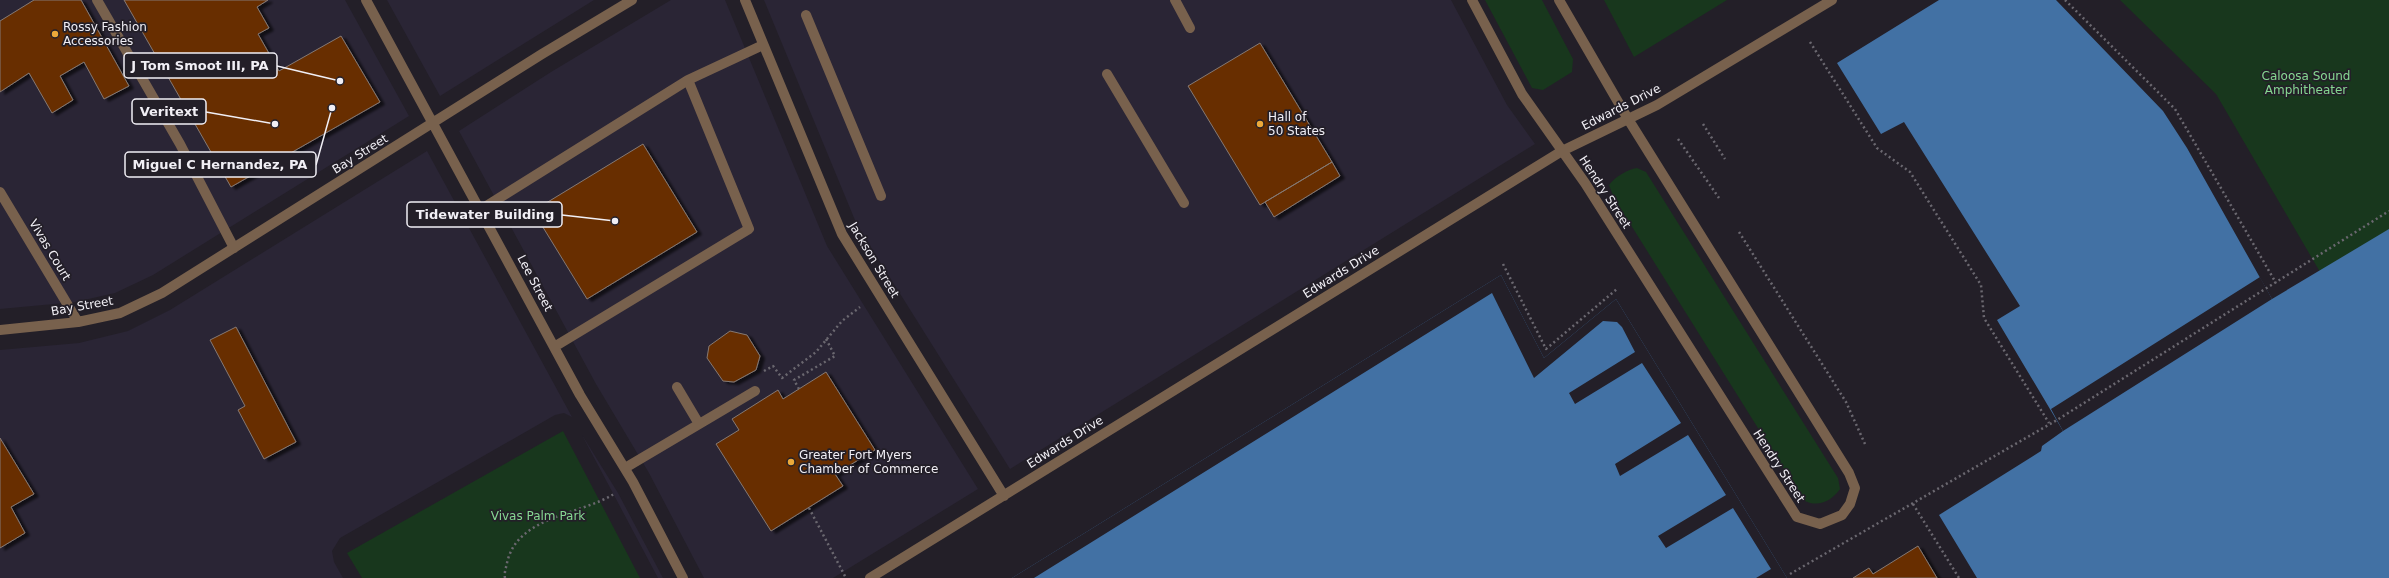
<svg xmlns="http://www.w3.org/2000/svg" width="2389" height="578" font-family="'DejaVu Sans',sans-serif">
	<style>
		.commercial { fill: #2a2535 }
		.green { fill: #18371d }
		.water { fill: #4271a4 }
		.pier { fill: #231f28 }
		.building { fill: #672e02; stroke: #857973; filter: url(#shadow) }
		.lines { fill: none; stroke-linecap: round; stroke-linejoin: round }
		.path { stroke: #6b6870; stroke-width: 2.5; stroke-dasharray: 2 3; stroke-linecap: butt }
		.minor { stroke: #78614d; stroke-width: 10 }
		.poi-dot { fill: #eca93a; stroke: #231f28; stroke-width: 1.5 }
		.labels { text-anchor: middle; stroke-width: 3.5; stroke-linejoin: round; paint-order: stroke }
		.poi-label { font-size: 12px; fill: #f1eff5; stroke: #231f28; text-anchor: start }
		.park-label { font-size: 12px; fill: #86d792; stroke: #231f28 }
		.street-label { font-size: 12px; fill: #f1eff5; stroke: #231f28 }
		.leader { fill: none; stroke: #f1eff5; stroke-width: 1.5 }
		.callout-dot { fill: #f1eff5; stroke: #231f28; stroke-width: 1.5 }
		.callout { fill: #231f28; stroke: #f1eff5; stroke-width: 1.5 }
		.callout-label { font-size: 13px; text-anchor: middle; font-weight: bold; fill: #f1eff5 }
	</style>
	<defs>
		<filter id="shadow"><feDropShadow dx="4.5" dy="2.5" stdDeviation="1" flood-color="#0009"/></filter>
	</defs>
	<rect width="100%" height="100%" fill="#231f28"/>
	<path class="commercial" d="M 0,0 L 345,0 L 409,116 L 153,275 L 115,293 L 75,302 L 0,309 Z
		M 387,0 L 594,0 L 440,96 Z
		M 671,0 L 725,0 L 827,246 L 978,489 L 833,578 L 704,578 L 649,473 L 596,384 L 459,131 L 551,72 Z
		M 764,0 L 1451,0 L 1507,105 L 1535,144 L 1010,469 L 857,225 Z
		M 427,151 L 572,417 L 564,413 L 555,415 L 340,538 L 332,551 L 334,562 L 343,578 L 0,578 L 0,350 L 79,343 L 128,331 L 170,310 Z
		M 582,435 L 618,493 L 663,578 L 658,578 Z"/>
	<path class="green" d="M 1485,0 L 1542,0 L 1573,59 L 1572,72 L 1543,90 L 1532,88 Z
		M 1604,0 L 1727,0 L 1634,57 Z
		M 2120,0 L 2389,0 L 2389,233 L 2323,277 L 2216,94 Z
		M 1637,168 L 1646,172 L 1838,478 L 1840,489 C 1831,502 1817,508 1803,500 L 1614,198 L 1609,185 C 1615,177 1628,169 1637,168 Z
		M 563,431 L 640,578 L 362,578 L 347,553 Z"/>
	<path class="water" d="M 1939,0 L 2056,0 L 2163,111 L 2187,148 L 2272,299 L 2389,229 L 2389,578 L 1977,578 L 1939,515 L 2041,451 L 2042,446 L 2063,431 L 1997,320 L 2020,306 L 1904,122 L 1881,134 L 1837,63 Z
		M 1501,275 L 1544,358 L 1616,299 L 1787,578 L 1012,578 Z"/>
	<path class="pier" d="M 1501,275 L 1544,358 L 1616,299 L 1787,578 L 1756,578 L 1771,569 L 1733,508 L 1666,548 L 1658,536 L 1726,495 L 1688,435 L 1620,476 L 1615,464 L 1681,423 L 1642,363 L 1575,404 L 1569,393 L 1635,352 L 1622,327 L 1617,322 L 1603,321 L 1534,378 L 1492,293 L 1034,578 L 1012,578 Z
		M 2260,277 L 2272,299 L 2063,431 L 2051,409 Z"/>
	<path class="building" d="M 34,0 L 81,0 L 129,86 L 104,99 L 84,62 L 60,76 L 73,100 L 52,113 L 29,73 L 0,92 L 0,21 Z
		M 124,0 L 268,0 L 257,7 L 269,28 L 258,34 L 279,71 L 341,36 L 380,102 L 231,187 Z
		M 1260,43 L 1332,162 L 1260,205 L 1188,86 Z
		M 643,144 L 697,232 L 587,299 L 533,211 Z
		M 1332,162 L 1340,176 L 1274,217 L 1265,202 Z
		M 236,327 L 296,442 L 264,459 L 238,410 L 245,406 L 210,340 Z
		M 730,331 L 747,335 L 760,356 L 756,370 L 734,382 L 723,381 L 707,358 L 709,346 Z
		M 826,372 L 875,450 L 835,474 L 843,486 L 771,531 L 716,444 L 739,430 L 732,419 L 778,390 L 783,399 Z
		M 0,438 L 34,494 L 11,507 L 25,533 L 0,548 Z
		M 1918,546 L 1937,578 L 1853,578 L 1869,568 L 1873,574 Z"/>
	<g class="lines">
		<path class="path" d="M 2065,0 L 2175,109 L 2276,283
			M 1810,42 L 1877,148 L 1910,172 L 1981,285 L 1984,318 L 2049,423
			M 1703,124 L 1725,159
			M 1678,139 L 1719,198
			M 1739,232 L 1846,402 L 1865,444
			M 1503,264 L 1546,349 L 1617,289
			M 764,371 L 773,366 L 782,378 L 816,352 L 842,321 L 860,307
			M 799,389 L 794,380 L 835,356 L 826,339
			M 1913,504 L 1959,578
			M 809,508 L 846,578
			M 1790,574 L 2057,420 L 2389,211
			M 505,578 C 504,573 506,568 507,563 C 517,516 580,515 614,494"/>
		<path class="minor" d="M 97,0 L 180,144 L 234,248
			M 366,0 L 580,395 L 633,482 L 683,578
			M 745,0 L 842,234 L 1004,496
			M 1175,0 L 1190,28
			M 1472,0 L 1522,94 L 1585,183 L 1797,517 L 1820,524 L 1842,515 L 1850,504 L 1855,488 L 1849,473 L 1628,119 L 1559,0
			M 806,15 L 881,196
			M 1107,74 L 1184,203
			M 688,80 L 763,45
			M 0,192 L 78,322
			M 480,210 L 688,80 L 749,229 L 554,347
			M 0,330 L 78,322 L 120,313 L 162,293 L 542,54 L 632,0
			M 677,387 L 699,424
			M 625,468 L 755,391
			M 870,578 L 1562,151 L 1657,105 L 1832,0"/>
	</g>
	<g class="poi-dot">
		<circle cx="55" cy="34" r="4"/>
		<circle cx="1260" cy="124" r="4"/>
		<circle cx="791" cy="462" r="4"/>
	</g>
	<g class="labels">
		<g class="poi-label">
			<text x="63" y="31">Rossy Fashion<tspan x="63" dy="14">Accessories</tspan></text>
			<text x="1268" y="121">Hall of<tspan x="1268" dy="14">50 States</tspan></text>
			<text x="799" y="459">Greater Fort Myers<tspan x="799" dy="14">Chamber of Commerce</tspan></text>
		</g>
		<g class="park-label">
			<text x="2306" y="80">Caloosa Sound<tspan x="2306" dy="14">Amphitheater</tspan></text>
			<text x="538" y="520">Vivas Palm Park</text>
		</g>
		<g class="street-label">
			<text transform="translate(1621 107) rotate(-27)" y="4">Edwards Drive</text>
			<text transform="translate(360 154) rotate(-32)" y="4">Bay Street</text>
			<text transform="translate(1605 192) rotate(57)" y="4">Hendry Street</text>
			<text transform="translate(50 250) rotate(59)" y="4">Vivas Court</text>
			<text transform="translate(874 260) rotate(59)" y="4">Jackson Street</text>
			<text transform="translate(1341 272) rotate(-32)" y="4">Edwards Drive</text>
			<text transform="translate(535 283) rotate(62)" y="4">Lee Street</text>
			<text transform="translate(82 306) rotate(-10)" y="4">Bay Street</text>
			<text transform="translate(1065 442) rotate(-32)" y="4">Edwards Drive</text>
			<text transform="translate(1779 466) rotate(57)" y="4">Hendry Street</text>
		</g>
	</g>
	<path class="leader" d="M340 81L277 66M275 124L206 112M332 108L316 165M615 221L562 215"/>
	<g class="callout-dot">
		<circle cx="340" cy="81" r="4"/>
		<circle cx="275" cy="124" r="4"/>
		<circle cx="332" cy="108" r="4"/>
		<circle cx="615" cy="221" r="4"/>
	</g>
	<g class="callout">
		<rect x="124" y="53" width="153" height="25" rx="4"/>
		<rect x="132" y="99" width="74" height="25" rx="4"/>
		<rect x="125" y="152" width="191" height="25" rx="4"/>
		<rect x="407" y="202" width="155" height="25" rx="4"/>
	</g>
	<g class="callout-label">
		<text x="200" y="70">J Tom Smoot III, PA</text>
		<text x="169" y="116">Veritext</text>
		<text x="220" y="169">Miguel C Hernandez, PA</text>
		<text x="485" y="219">Tidewater Building</text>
	</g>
</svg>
